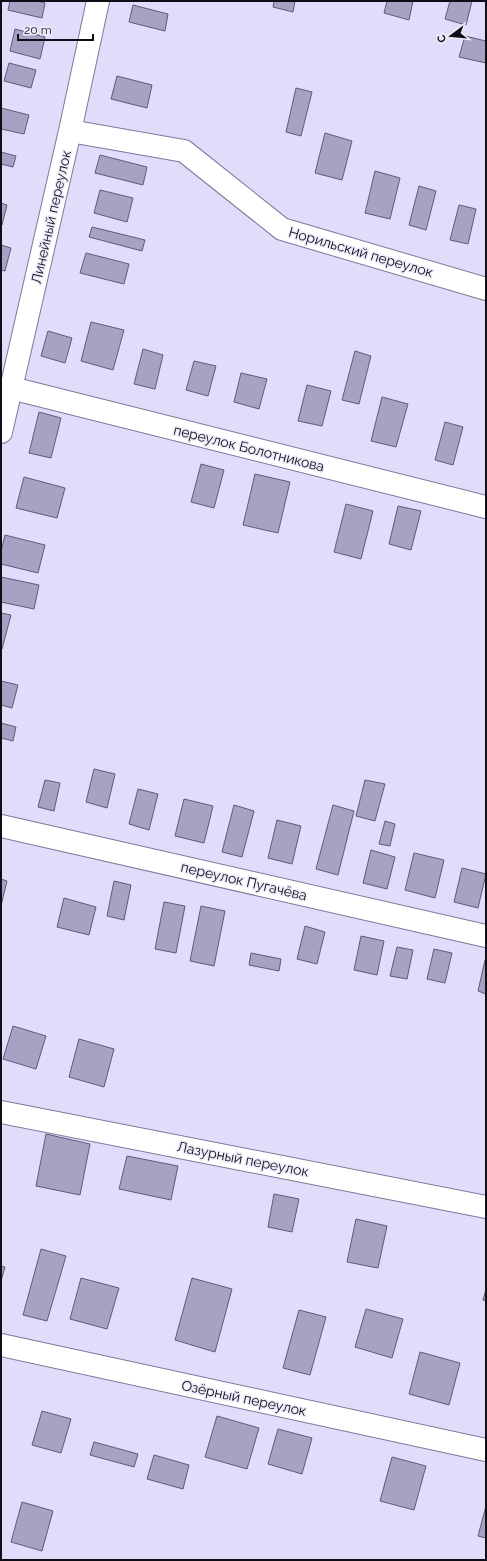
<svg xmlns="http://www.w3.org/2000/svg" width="487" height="1561" font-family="Raleway,sans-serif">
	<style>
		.building { fill: #a6a2c4; stroke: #5f5a79 }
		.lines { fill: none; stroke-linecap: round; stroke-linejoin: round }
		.minor-casing { stroke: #7e799a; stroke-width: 24 }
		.minor { stroke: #fff; stroke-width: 22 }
		.labels { text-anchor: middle; stroke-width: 3; stroke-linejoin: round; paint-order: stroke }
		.street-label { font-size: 14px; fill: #0e0d18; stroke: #edecfa }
	</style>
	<rect width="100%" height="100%" fill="#e0ddfa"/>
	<path class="building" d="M 10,1 L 38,1 L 45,3 L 42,18 L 8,10 Z
		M 274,1 L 295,1 L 293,12 L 273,7 Z
		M 387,1 L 413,1 L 409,20 L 384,13 Z
		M 450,1 L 472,1 L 466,25 L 445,19 Z
		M 133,5 L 168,14 L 165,31 L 129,22 Z
		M 15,29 L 45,37 L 40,59 L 10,51 Z
		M 465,36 L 486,41 L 486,63 L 459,57 Z
		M 9,63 L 36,70 L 31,88 L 4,81 Z
		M 117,76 L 152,85 L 147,108 L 111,99 Z
		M 296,88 L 312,92 L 301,136 L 286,132 Z
		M 1,108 L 29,115 L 24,134 L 1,129 Z
		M 325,133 L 352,141 L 342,180 L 315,173 Z
		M 1,152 L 16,156 L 13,167 L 1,164 Z
		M 100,155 L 147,167 L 143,185 L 95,173 Z
		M 375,171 L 400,178 L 390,219 L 365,213 Z
		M 419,186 L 436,191 L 426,230 L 409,225 Z
		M 100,190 L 133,198 L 127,222 L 94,213 Z
		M 1,203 L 7,205 L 2,225 L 1,225 Z
		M 459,205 L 476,209 L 468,244 L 450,240 Z
		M 92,227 L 145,240 L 142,251 L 89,237 Z
		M 1,245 L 11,248 L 5,271 L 1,270 Z
		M 86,253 L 129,264 L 124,284 L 80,273 Z
		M 91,322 L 124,330 L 113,370 L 81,361 Z
		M 48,331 L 72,338 L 65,363 L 41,356 Z
		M 143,349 L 163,355 L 155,389 L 134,384 Z
		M 355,351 L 371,356 L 359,404 L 342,400 Z
		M 194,361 L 216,366 L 208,396 L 186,390 Z
		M 241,373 L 267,379 L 259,409 L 234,402 Z
		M 307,385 L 331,391 L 322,426 L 298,421 Z
		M 382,397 L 408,404 L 396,447 L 371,441 Z
		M 39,412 L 61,418 L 51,458 L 29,453 Z
		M 445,422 L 463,427 L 453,465 L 435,460 Z
		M 201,464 L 224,470 L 214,508 L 191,502 Z
		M 255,474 L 290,482 L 278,533 L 243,525 Z
		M 24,477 L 65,488 L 57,518 L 16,508 Z
		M 346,504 L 373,511 L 361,559 L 334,552 Z
		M 398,506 L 421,511 L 411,550 L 389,544 Z
		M 5,535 L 45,545 L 38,573 L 1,564 L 1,551 Z
		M 1,577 L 39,585 L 34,609 L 1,602 Z
		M 1,613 L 11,615 L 2,649 L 1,649 Z
		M 1,681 L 18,685 L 12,708 L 1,705 Z
		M 1,723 L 16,727 L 13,741 L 1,738 Z
		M 94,769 L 115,774 L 107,808 L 86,802 Z
		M 45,780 L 60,783 L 54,811 L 38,807 Z
		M 365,780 L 385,784 L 375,821 L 356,816 Z
		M 138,789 L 158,794 L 149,830 L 129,824 Z
		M 184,799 L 213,806 L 204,843 L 175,836 Z
		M 234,805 L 254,811 L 242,857 L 222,852 Z
		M 333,805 L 354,811 L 338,875 L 316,869 Z
		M 277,820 L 301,826 L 292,864 L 268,858 Z
		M 385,821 L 395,824 L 390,846 L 379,844 Z
		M 371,850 L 395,857 L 387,889 L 363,883 Z
		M 414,853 L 444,860 L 435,898 L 405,890 Z
		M 462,868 L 486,874 L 478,908 L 454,902 Z
		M 1,879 L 7,881 L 1,906 Z
		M 114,881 L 131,885 L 124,920 L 107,916 Z
		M 64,898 L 96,907 L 89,935 L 57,927 Z
		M 164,902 L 185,906 L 176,953 L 155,949 Z
		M 201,906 L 225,911 L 214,966 L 190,961 Z
		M 305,926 L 325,932 L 317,964 L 297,959 Z
		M 361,936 L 384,941 L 377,975 L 354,970 Z
		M 397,947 L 413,950 L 407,979 L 390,976 Z
		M 434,949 L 452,953 L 445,983 L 427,979 Z
		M 251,953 L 281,959 L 279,971 L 249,965 Z
		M 485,960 L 486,960 L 486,994 L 478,991 Z
		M 13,1026 L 46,1036 L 36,1069 L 3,1059 Z
		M 79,1039 L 114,1049 L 104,1087 L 69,1077 Z
		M 46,1134 L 90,1144 L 80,1195 L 36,1186 Z
		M 127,1156 L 178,1166 L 171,1200 L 119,1189 Z
		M 274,1194 L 299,1199 L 292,1232 L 268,1227 Z
		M 356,1219 L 387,1226 L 378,1268 L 347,1262 Z
		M 41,1249 L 66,1256 L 47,1321 L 23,1315 Z
		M 1,1266 L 5,1267 L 1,1281 Z
		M 81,1278 L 119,1288 L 107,1329 L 70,1319 Z
		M 192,1278 L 232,1289 L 215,1352 L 175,1340 Z
		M 486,1289 L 486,1301 L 483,1300 Z
		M 366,1309 L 403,1319 L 392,1358 L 355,1347 Z
		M 299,1310 L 326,1317 L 310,1375 L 283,1368 Z
		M 420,1352 L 460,1363 L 449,1405 L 409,1394 Z
		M 42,1411 L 71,1419 L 61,1453 L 32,1445 Z
		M 217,1416 L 259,1428 L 247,1469 L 205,1457 Z
		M 278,1429 L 312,1438 L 302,1474 L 268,1464 Z
		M 94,1442 L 138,1454 L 134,1467 L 90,1455 Z
		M 154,1455 L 189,1465 L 183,1489 L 147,1479 Z
		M 392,1457 L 426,1466 L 414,1510 L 380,1501 Z
		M 22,1502 L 53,1511 L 42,1551 L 11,1542 Z
		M 486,1506 L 486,1538 L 478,1536 Z"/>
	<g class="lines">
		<g class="minor-casing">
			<path id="minor" d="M 70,131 L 184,151 L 282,229 L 486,289
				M 11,388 L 486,507
				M 1,432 L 70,131 L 98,1
				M 1,826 L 486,936
				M 1,1112 L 486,1207
				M 1,1345 L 486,1450"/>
		</g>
		<use href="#minor" class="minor"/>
	</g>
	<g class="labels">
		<g class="street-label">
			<text transform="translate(51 217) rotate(-77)" y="5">Линейный переулок</text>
			<text transform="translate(361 252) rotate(16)" y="5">Норильский переулок</text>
			<text transform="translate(249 448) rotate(14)" y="5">переулок Болотникова</text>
			<text transform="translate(244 881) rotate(13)" y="5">переулок Пугачёва</text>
			<text transform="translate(243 1159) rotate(11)" y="5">Лазурный переулок</text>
			<text transform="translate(244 1398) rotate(12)" y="5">Озёрный переулок</text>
		</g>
	</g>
	<rect width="487" height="1561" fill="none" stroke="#0e0d18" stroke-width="4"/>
	<g transform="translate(451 36) rotate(254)" stroke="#edecfa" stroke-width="3" paint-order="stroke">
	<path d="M0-3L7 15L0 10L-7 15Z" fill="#0e0d18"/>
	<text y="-6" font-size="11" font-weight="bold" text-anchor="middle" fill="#0e0d18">С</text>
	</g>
	<path d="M18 34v6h75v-6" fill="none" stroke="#0e0d18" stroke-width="2"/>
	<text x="24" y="34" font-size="12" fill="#0e0d18" stroke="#edecfa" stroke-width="3" paint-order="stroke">20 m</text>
</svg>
